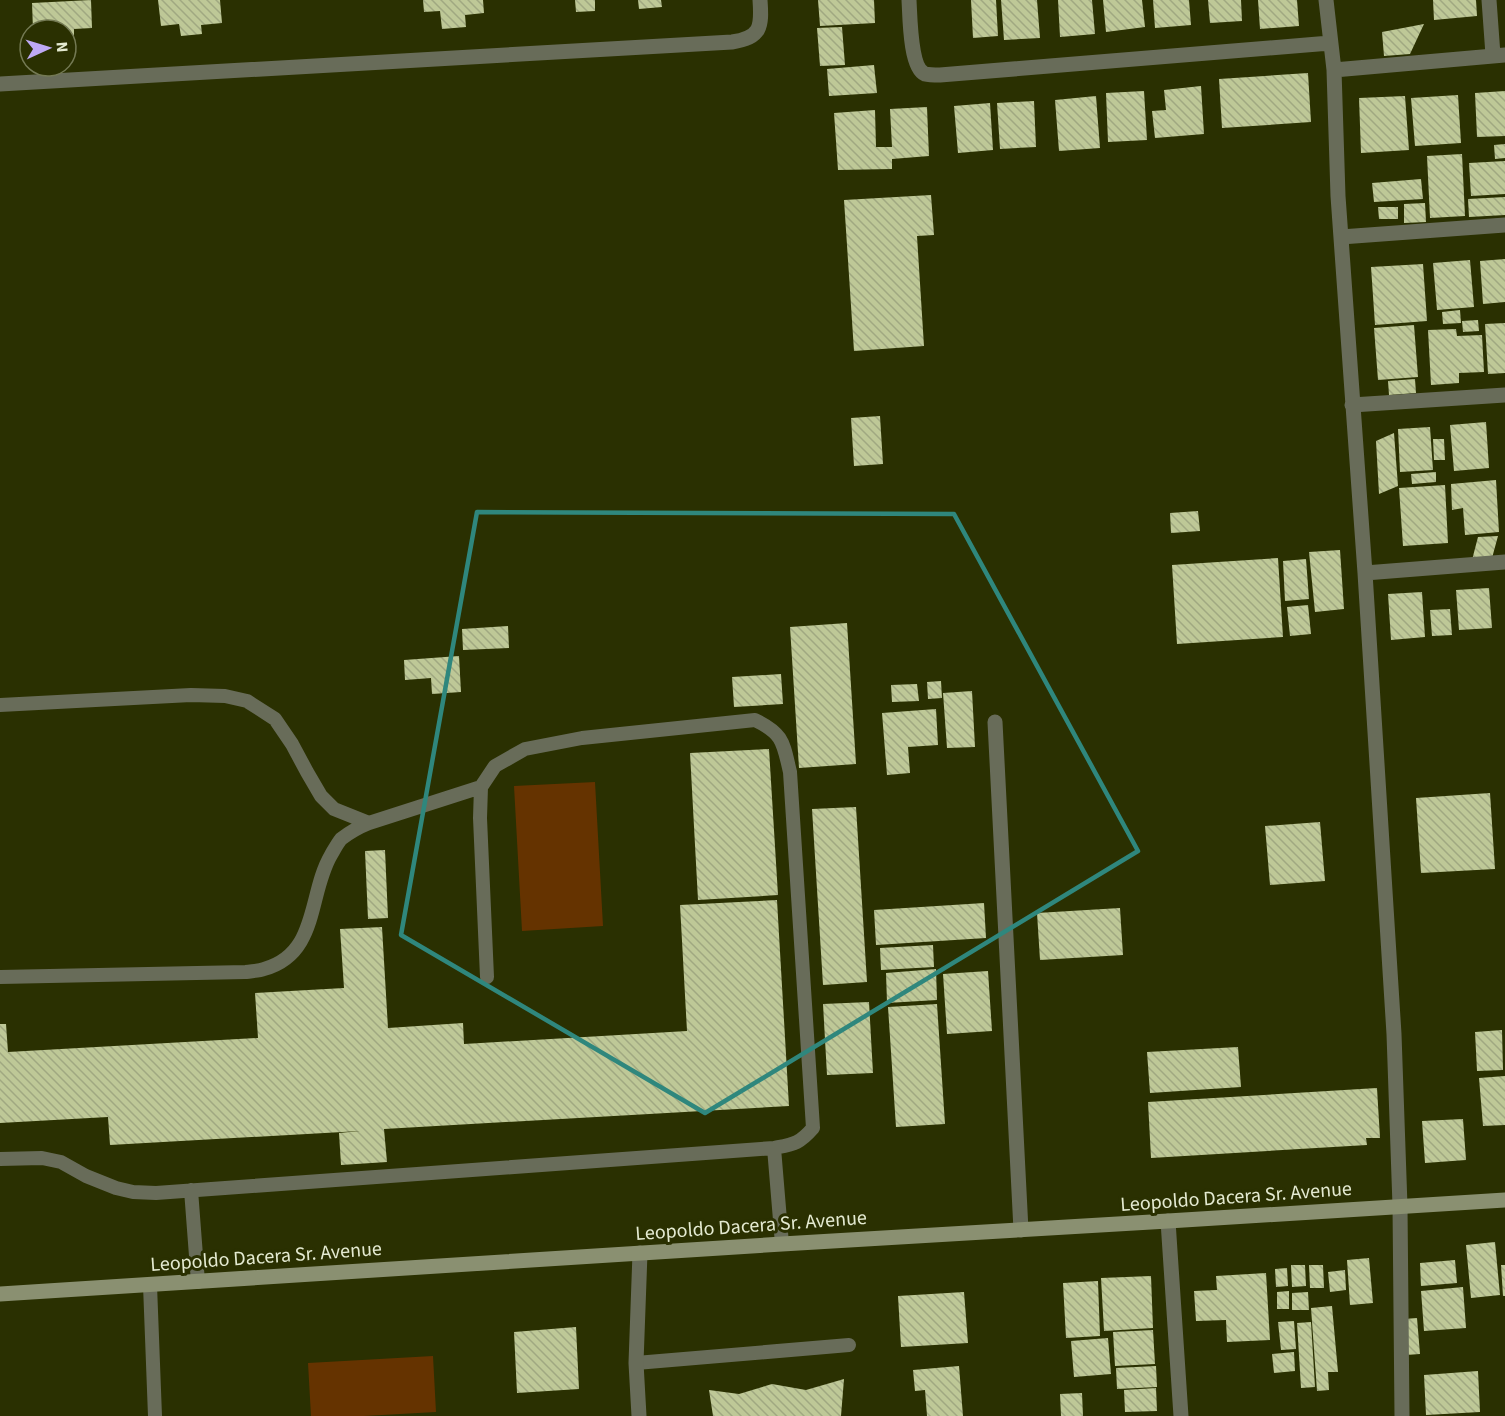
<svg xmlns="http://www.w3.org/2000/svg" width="1505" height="1416" font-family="'Source Sans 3',sans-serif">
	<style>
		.park { fill: #653300 }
		.building { fill: url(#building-back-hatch) }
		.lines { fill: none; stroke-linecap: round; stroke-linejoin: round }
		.service { stroke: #686c59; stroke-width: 14 }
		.minor { stroke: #686c59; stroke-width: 15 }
		.secondary { stroke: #8a9071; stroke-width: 15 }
		.marked { fill: none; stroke: #2f877d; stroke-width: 4.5; stroke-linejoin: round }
		.labels { text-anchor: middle; stroke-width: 6; stroke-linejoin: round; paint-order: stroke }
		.street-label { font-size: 20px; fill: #e4ead1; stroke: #2a3001 }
	</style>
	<defs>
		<pattern id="building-back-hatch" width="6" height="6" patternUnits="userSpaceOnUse" patternTransform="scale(1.5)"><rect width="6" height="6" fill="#bec897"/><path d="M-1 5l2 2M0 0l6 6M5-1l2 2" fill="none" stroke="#a0a881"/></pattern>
	</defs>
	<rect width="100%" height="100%" fill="#2a3001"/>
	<path class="park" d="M 595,782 L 603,926 L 522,931 L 514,786 Z
		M 433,1356 L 436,1412 L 364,1416 L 311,1416 L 308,1363 Z"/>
	<path class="building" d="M 91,0 L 92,28 L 74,29 L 74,40 L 66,40 L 66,30 L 33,30 L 32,3 Z
		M 158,0 L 220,0 L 222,23 L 201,25 L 202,34 L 181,36 L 179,24 L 161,26 Z
		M 423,0 L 483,0 L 484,13 L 465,15 L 466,27 L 442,29 L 440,11 L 424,12 Z
		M 575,0 L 595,0 L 595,11 L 576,12 Z
		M 638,0 L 661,0 L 662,7 L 639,9 Z
		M 818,0 L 874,0 L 875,23 L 820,26 Z
		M 971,0 L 996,0 L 998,36 L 973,38 Z
		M 1001,0 L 1037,0 L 1040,38 L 1004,40 Z
		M 1058,0 L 1092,0 L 1095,34 L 1060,37 Z
		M 1103,0 L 1142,0 L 1145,27 L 1106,32 Z
		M 1153,0 L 1189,0 L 1191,25 L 1155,28 Z
		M 1208,0 L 1241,0 L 1242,21 L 1210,23 Z
		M 1258,0 L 1297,0 L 1299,26 L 1260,29 Z
		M 1433,0 L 1476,0 L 1477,16 L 1434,20 Z
		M 1424,24 L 1410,54 L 1384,56 L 1382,32 Z
		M 842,27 L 845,65 L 820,66 L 817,28 Z
		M 874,65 L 877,93 L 829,96 L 827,69 Z
		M 1308,73 L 1311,122 L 1222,128 L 1219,79 Z
		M 1201,86 L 1204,134 L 1155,138 L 1152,111 L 1166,110 L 1164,90 Z
		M 1144,91 L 1147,140 L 1108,142 L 1106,93 Z
		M 1505,91 L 1505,136 L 1477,137 L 1475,93 Z
		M 1458,95 L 1461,143 L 1415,146 L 1411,98 Z
		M 1096,96 L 1100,148 L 1059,151 L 1055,100 Z
		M 1405,96 L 1409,150 L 1361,153 L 1359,98 Z
		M 1034,101 L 1036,147 L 1000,149 L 997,103 Z
		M 990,103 L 993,150 L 958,153 L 954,106 Z
		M 927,107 L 929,156 L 892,159 L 892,169 L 838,170 L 834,113 L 875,110 L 876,147 L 892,147 L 890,109 Z
		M 1505,144 L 1505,158 L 1495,159 L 1494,145 Z
		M 1462,154 L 1465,216 L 1430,218 L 1427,156 Z
		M 1505,161 L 1505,194 L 1471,196 L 1469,163 Z
		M 1421,179 L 1423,199 L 1374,202 L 1372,183 Z
		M 931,195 L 934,235 L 917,236 L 924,346 L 854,351 L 844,200 Z
		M 1505,197 L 1505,215 L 1469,217 L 1468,199 Z
		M 1425,203 L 1426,222 L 1404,223 L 1404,204 Z
		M 1378,207 L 1398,207 L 1398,219 L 1379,219 Z
		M 1505,259 L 1505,302 L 1483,304 L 1480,261 Z
		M 1470,260 L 1474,307 L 1437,310 L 1433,263 Z
		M 1423,264 L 1427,321 L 1375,325 L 1371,267 Z
		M 1460,310 L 1461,323 L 1443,324 L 1442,312 Z
		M 1478,320 L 1479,331 L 1463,332 L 1462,321 Z
		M 1505,323 L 1505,373 L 1488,374 L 1485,324 Z
		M 1414,325 L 1418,377 L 1378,380 L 1374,328 Z
		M 1456,329 L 1457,336 L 1482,335 L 1484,372 L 1459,373 L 1459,383 L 1431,385 L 1428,330 Z
		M 1415,379 L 1416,393 L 1389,395 L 1388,381 Z
		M 880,416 L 883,464 L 854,466 L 851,418 Z
		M 1486,422 L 1489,468 L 1454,471 L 1450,425 Z
		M 1430,427 L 1433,470 L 1400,472 L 1398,429 Z
		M 1394,433 L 1398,486 L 1379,494 L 1376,441 Z
		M 1433,439 L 1444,439 L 1445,460 L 1434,460 Z
		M 1436,472 L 1436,482 L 1412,484 L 1411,474 Z
		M 1496,480 L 1499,532 L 1465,535 L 1463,508 L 1452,510 L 1451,484 Z
		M 1445,485 L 1448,543 L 1403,546 L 1399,488 Z
		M 1198,511 L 1200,531 L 1171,533 L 1170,513 Z
		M 1498,536 L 1492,558 L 1472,560 L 1478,537 Z
		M 1340,550 L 1344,609 L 1315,612 L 1309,552 Z
		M 1278,558 L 1283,637 L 1177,644 L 1172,565 Z
		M 1306,559 L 1309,599 L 1285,601 L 1283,561 Z
		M 1489,588 L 1492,628 L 1459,630 L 1456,590 Z
		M 1422,592 L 1425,637 L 1391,640 L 1388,594 Z
		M 1308,605 L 1311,634 L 1290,636 L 1287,607 Z
		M 1450,609 L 1452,635 L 1432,636 L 1430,610 Z
		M 847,623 L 856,764 L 799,768 L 790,627 Z
		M 508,626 L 509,648 L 463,650 L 462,629 Z
		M 459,656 L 461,692 L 432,694 L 431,678 L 405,680 L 404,660 Z
		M 781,674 L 783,704 L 734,707 L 732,677 Z
		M 941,681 L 942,698 L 928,699 L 927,682 Z
		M 917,684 L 919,701 L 892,702 L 891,685 Z
		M 972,691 L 975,747 L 947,748 L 943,693 Z
		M 936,709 L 938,745 L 908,747 L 910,773 L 887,775 L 882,713 Z
		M 769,749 L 778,895 L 698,900 L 690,753 Z
		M 1490,793 L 1495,869 L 1421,873 L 1416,798 Z
		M 856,807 L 867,982 L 823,985 L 812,809 Z
		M 1320,822 L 1325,881 L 1270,885 L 1265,826 Z
		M 385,850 L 388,918 L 368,919 L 365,851 Z
		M 777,900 L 789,1106 L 384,1129 L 387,1162 L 341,1165 L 339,1133 L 360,1131 L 110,1145 L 108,1117 L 0,1123 L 0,1024 L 6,1024 L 8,1052 L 258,1038 L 255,993 L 344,988 L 340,929 L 382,927 L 388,1028 L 463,1023 L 464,1044 L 687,1031 L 680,905 Z
		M 984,903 L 986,938 L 876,945 L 874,910 Z
		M 1120,908 L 1123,955 L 1040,960 L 1037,913 Z
		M 933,945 L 934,967 L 881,970 L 880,948 Z
		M 936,969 L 937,1000 L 887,1003 L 886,973 Z
		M 988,971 L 992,1031 L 947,1034 L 943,974 Z
		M 869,1002 L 873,1073 L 827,1075 L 823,1004 Z
		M 937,1004 L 945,1124 L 896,1127 L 888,1007 Z
		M 1502,1030 L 1503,1070 L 1477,1071 L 1475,1032 Z
		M 1238,1047 L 1241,1087 L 1150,1093 L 1147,1052 Z
		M 1505,1076 L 1505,1125 L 1483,1126 L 1479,1078 Z
		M 1377,1088 L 1380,1138 L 1366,1138 L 1367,1145 L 1151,1158 L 1148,1102 Z
		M 1463,1119 L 1466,1160 L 1425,1163 L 1422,1121 Z
		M 1495,1242 L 1500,1295 L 1471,1298 L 1466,1245 Z
		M 1369,1258 L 1373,1303 L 1350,1305 L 1347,1260 Z
		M 1455,1260 L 1457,1283 L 1421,1286 L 1420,1263 Z
		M 1291,1265 L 1305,1265 L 1306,1286 L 1292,1287 Z
		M 1309,1265 L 1323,1265 L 1324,1288 L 1310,1288 Z
		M 1501,1265 L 1505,1265 L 1505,1296 L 1503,1296 Z
		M 1287,1268 L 1288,1286 L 1276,1287 L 1275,1269 Z
		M 1345,1270 L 1346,1290 L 1330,1292 L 1328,1272 Z
		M 1266,1273 L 1270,1340 L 1227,1342 L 1226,1320 L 1196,1321 L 1194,1291 L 1217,1290 L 1216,1276 Z
		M 1151,1276 L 1153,1328 L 1104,1331 L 1101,1278 Z
		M 1098,1281 L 1100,1336 L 1066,1338 L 1063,1283 Z
		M 1463,1287 L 1466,1328 L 1424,1331 L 1421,1291 Z
		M 1289,1291 L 1289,1309 L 1277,1309 L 1277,1292 Z
		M 964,1292 L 968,1343 L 901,1347 L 898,1296 Z
		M 1308,1292 L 1309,1310 L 1292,1310 L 1292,1293 Z
		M 1332,1306 L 1338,1372 L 1328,1372 L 1329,1390 L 1317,1391 L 1311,1308 Z
		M 1417,1318 L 1420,1354 L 1406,1355 L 1404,1319 Z
		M 1294,1321 L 1296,1349 L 1281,1350 L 1278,1322 Z
		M 1311,1322 L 1315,1387 L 1301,1388 L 1297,1323 Z
		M 576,1327 L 579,1389 L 517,1393 L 514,1332 Z
		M 1153,1330 L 1155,1364 L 1115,1366 L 1113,1332 Z
		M 1108,1338 L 1111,1374 L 1074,1377 L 1071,1341 Z
		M 1294,1352 L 1295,1371 L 1274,1373 L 1272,1354 Z
		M 959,1366 L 963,1416 L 927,1416 L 925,1390 L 915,1391 L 913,1370 Z
		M 1156,1366 L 1157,1387 L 1117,1389 L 1116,1368 Z
		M 1478,1371 L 1480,1412 L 1426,1415 L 1424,1375 Z
		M 844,1379 L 841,1416 L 713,1416 L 709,1390 L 739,1394 L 772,1384 L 806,1390 Z
		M 1156,1388 L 1157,1411 L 1125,1412 L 1124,1390 Z
		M 1082,1393 L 1083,1416 L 1061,1416 L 1060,1394 Z"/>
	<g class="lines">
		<path class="service" d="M 0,705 L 191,695 L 225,696 L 247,701 L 275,719 L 292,744 L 307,772 L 321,796 L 334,809 L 369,823
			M 0,977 L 246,972 C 252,971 259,971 264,969 C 319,954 308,894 331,855 C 334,850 337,844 341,839 C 350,832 359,827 369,823 L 481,787
			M 774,1148 L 782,1244
			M 0,1159 L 42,1158 L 61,1162 L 86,1176 L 116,1188 L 133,1192 L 156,1193 L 774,1148 C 794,1144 799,1144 813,1128 L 790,772 C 783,743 784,734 755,720 L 582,738 L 525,749 L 495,766 L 481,787 L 480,818 L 487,977
			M 191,1190 L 198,1282
			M 150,1285 L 155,1416
			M 636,1363 L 849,1345"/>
		<path class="minor" d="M 909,0 C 910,16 910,68 925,74 C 929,75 936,75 940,75 L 1330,43
			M 1326,0 L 1334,70 L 1338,196 L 1365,573 L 1394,1034 L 1400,1206 L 1402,1416
			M 1489,0 L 1493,55
			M 1334,70 L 1505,55
			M 0,84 L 732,42 C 761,38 762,27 760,0
			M 1341,237 L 1505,225
			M 1352,405 L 1505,395
			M 1365,573 L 1505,562
			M 995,722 L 1021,1230
			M 1168,1221 L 1181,1416
			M 639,1416 L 636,1363 L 640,1253"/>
		<path class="secondary" d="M 0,1294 L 782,1244 L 1168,1221 L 1505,1200"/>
	</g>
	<path class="marked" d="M 477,512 L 954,514 L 1138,851 L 705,1113 L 401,935 Z"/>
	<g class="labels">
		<g class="street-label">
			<text transform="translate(1236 1196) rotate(-4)" y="7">Leopoldo Dacera Sr. Avenue</text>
			<text transform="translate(751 1225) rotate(-4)" y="7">Leopoldo Dacera Sr. Avenue</text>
			<text transform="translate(266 1256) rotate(-4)" y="7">Leopoldo Dacera Sr. Avenue</text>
		</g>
	</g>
	<g transform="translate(48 48) rotate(86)"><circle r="28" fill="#2a3001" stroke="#747a54" stroke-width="1.5"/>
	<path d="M0-4.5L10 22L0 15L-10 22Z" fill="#bea9f4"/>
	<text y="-9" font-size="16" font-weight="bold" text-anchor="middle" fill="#e4ead1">N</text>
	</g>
</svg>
